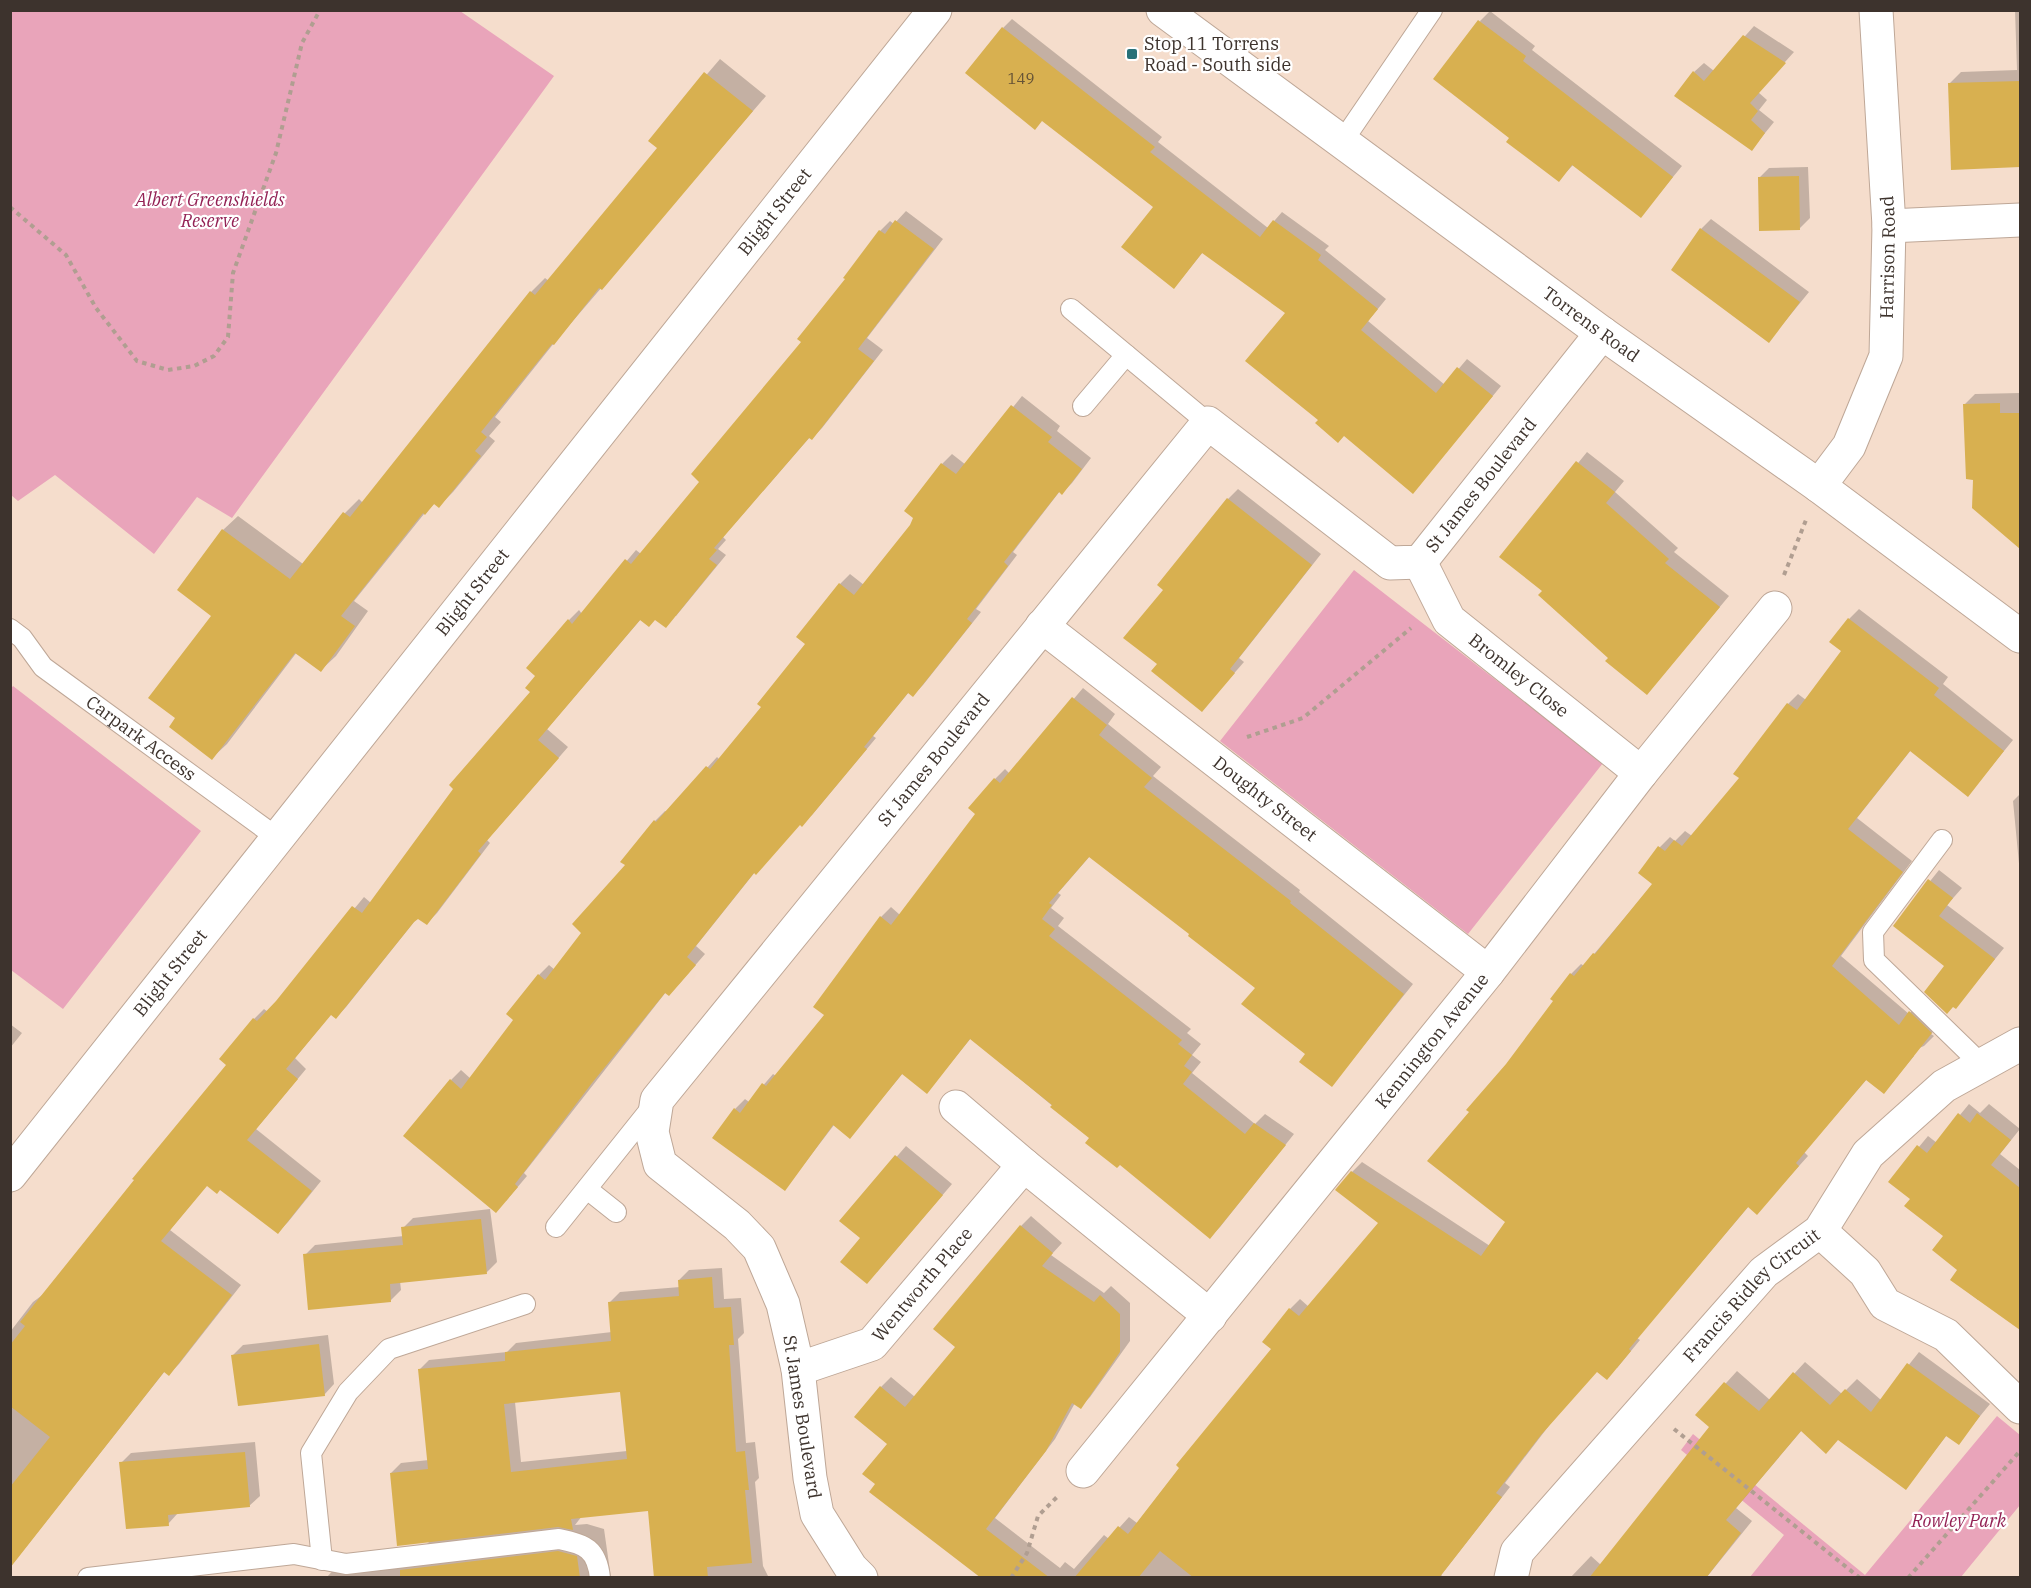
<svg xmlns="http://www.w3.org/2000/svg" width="2031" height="1588" font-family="'IBM Plex Serif',serif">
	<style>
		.green { fill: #e9a4ba }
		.shadow { fill: #0003; fill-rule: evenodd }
		.building { fill: #d8b050; fill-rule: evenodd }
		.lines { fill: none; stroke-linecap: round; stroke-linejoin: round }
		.lane-casing { stroke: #bea797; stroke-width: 22 }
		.street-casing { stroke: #bea797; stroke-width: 35 }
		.secondary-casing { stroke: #bea797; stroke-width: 35 }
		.path { stroke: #b09e91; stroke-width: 4; stroke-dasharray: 4.5 4.5; stroke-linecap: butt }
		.lane { stroke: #fff; stroke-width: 20 }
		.street { stroke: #fff; stroke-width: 33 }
		.secondary { stroke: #fff; stroke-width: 33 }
		.poi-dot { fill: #277179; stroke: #fff; stroke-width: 2 }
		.labels { text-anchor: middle; stroke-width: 4.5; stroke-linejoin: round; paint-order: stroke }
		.number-label { font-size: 15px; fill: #645236 }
		.poi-label { font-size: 18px; fill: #3d332d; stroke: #fff; text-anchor: start }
		.park-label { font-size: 18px; font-style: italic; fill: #932255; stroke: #fff }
		.street-label { font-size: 18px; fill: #3d332d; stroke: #fff }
	</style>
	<rect width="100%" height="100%" fill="#f5ddcc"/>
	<path class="green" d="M 11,10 L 460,11 L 554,76 L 232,518 L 197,497 L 154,554 L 55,475 L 18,501 L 11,495 Z
		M 1354,570 L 1603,763 L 1468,934 L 1220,741 Z
		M 13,686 L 201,831 L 63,1009 L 11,970 L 10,690 Z
		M 1997,1416 L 2020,1435 L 2020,1505 L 1961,1577 L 1750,1577 L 1784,1535 L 1681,1450 L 1693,1434 L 1865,1575 Z"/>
	<path class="shadow" d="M 2015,10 L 2020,10 L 2020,166 L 1952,168 L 1949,84 L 1961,72 L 2017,70 Z
		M 1490,11 L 1535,46 L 1532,50 L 1682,166 L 1641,216 L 1573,165 L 1559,180 L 1511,137 L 1480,21 Z
		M 1012,19 L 1162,137 L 1158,142 L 1268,228 L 1282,212 L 1329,246 L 1325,250 L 1386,299 L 1368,321 L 1445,385 L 1467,359 L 1501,386 L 1421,483 L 1320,420 L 1287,313 L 1203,252 L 1182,278 L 1155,207 L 1003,28 Z
		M 1754,26 L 1794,52 L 1758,92 L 1767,100 L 1759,110 L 1774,122 L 1752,149 L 1694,72 L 1704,63 L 1714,71 Z
		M 720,59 L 766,96 L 554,343 L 495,417 L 501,422 L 489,436 L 495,441 L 453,492 L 439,506 L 435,503 L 424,514 L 354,601 L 368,611 L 336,656 L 321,670 L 297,652 L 227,744 L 212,758 L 177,718 L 214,616 L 223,530 L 238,516 L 303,564 L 345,513 L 359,499 L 363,503 L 531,292 L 545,278 L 549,281 L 659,148 L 650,141 Z
		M 1808,167 L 1810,218 L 1800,228 L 1759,178 L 1769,168 Z
		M 906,211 L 943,239 L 867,338 L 883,350 L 822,428 L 812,438 L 810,437 L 723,537 L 726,540 L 718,549 L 726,555 L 676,616 L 641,619 L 547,729 L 568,747 L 487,840 L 490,843 L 437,913 L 427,923 L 418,917 L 346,1007 L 336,1017 L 332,1013 L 295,1058 L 306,1069 L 256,1129 L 321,1181 L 288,1222 L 278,1232 L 220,1188 L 207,1185 L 170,1230 L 241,1285 L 179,1364 L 169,1374 L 165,1371 L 10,1567 L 10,1332 L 33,1302 L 45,1293 L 228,1064 L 254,1019 L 264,1009 L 268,1012 L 277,1002 L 364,897 L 371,903 L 532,692 L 537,676 L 569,620 L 579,610 L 582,614 L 636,550 L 641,554 L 701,481 L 804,342 L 880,231 L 890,221 L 894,224 Z
		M 1711,219 L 1809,292 L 1769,341 L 1701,229 Z
		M 2020,393 L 2020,547 L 1974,508 L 1974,478 L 1965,404 L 1975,394 Z
		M 1022,396 L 1060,426 L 1057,431 L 1091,458 L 1072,483 L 1062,493 L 1060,491 L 1013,552 L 1017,555 L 976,609 L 981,612 L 923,685 L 913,695 L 909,692 L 873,736 L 876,738 L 812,815 L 800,824 L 755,872 L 696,946 L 705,954 L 679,984 L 666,992 L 524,1173 L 527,1176 L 506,1201 L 451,1080 L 461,1070 L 471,1079 L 515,1020 L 539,975 L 549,965 L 555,970 L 583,933 L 627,865 L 622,861 L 655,821 L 665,811 L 667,812 L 717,757 L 720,760 L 763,707 L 807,644 L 798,636 L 840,584 L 850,574 L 864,585 L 912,525 L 942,464 L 952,454 L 966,465 Z
		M 1587,452 L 1624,481 L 1615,492 L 1678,548 L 1674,552 L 1729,596 L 1656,683 L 1610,658 L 1544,590 L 1502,557 Z
		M 1238,489 L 1321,554 L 1239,658 L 1244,662 L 1202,710 L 1159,664 L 1165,589 L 1228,499 Z
		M 1859,609 L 1948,677 L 1943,684 L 2013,740 L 1968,795 L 1911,750 L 1857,818 L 1912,861 L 1841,956 L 1909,1014 L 1920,1002 L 1941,1022 L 1931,1034 L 1934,1036 L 1924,1046 L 1912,1051 L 1914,1056 L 1884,1092 L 1867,1079 L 1804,1152 L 1808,1156 L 1766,1203 L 1749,1206 L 1637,1338 L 1640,1340 L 1617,1368 L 1597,1370 L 1551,1423 L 1505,1483 L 1510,1487 L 1441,1575 L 1445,1578 L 984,1578 L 877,1484 L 889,1444 L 881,1387 L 891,1377 L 915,1397 L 958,1347 L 1021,1226 L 1031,1216 L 1062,1243 L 1051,1255 L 1104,1293 L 1111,1286 L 1130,1303 L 1130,1341 L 1090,1397 L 1080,1407 L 1075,1403 L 1055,1439 L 995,1518 L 1060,1568 L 1065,1562 L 1074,1569 L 1104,1535 L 1109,1539 L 1129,1517 L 1137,1523 L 1273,1348 L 1290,1309 L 1300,1299 L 1309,1307 L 1380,1223 L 1352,1172 L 1362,1162 L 1490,1246 L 1507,1222 L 1471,1112 L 1555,1001 L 1552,999 L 1571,974 L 1581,964 L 1584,966 L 1654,883 L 1640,873 L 1660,847 L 1670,837 L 1675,841 L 1685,831 L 1692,836 L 1741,778 L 1788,704 L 1798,694 L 1806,700 L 1843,651 L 1849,619 Z
		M 1083,688 L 1115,714 L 1108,724 L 1161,767 L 1153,776 L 1300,890 L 1299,892 L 1413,984 L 1332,1085 L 1257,988 L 1191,934 L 1090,856 L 1058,893 L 1061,895 L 1051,908 L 1064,918 L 1058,926 L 1191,1029 L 1187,1033 L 1201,1044 L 1192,1055 L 1201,1062 L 1192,1073 L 1255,1124 L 1265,1114 L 1294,1134 L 1220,1227 L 1210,1237 L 971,1038 L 927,1092 L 903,1073 L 850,1137 L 834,1125 L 785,1189 L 735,1109 L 745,1099 L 749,1102 L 773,1074 L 776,1076 L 826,1015 L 881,917 L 891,907 L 900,915 L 977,813 L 995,779 L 1005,769 L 1010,774 Z
		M 2020,794 L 2020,874 L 2013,801 Z
		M 1939,870 L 1962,888 L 1947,905 L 2004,948 L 1956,1007 L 1946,966 L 1895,925 Z
		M 10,1024 L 22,1033 L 10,1048 Z
		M 1969,1104 L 1980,1113 L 1989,1104 L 2020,1129 L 2000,1154 L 2020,1170 L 2020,1328 L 1981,1298 L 1978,1300 L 1952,1279 L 1959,1270 L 1945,1236 L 1912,1199 L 1890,1182 L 1928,1136 L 1937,1143 Z
		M 906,1146 L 952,1184 L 877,1272 L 862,1238 L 841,1221 Z
		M 490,1209 L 497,1262 L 487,1272 L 400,1281 L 401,1290 L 391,1300 L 305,1255 L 315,1245 L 404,1236 L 403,1228 L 413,1218 Z
		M 722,1268 L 724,1299 L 741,1298 L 744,1333 L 738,1339 L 746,1443 L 755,1442 L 759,1478 L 755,1482 L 763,1566 L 769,1578 L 656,1578 L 649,1509 L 582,1516 L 575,1525 L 587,1524 L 604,1529 L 611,1578 L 326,1578 L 341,1562 L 419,1552 L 431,1540 L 391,1473 L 401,1463 L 429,1460 L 419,1370 L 429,1360 L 507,1352 L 516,1343 L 612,1332 L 610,1302 L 620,1292 L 680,1287 L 679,1280 L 689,1270 ZM 621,1390 L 627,1451 L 521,1462 L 515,1402 Z
		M 328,1335 L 334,1384 L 324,1395 L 233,1355 L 243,1345 Z
		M 1919,1352 L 1990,1404 L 1958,1443 L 1947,1435 L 1906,1488 L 1838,1439 L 1802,1430 L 1736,1508 L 1752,1521 L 1706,1578 L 1570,1578 L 1591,1556 L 1601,1565 L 1711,1426 L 1697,1415 L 1737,1371 L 1770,1400 L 1805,1362 L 1842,1394 L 1857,1379 L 1881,1400 Z
		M 255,1442 L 260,1496 L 249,1506 L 178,1513 L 168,1524 L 121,1463 L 131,1453 Z"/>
	<path class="building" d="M 1478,20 L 1526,56 L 1523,61 L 1673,177 L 1641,218 L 1572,165 L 1559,182 L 1506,142 L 1509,138 L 1433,79 Z
		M 1002,27 L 1155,147 L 1150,152 L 1260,237 L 1273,220 L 1321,255 L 1318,260 L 1378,309 L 1361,330 L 1436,393 L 1457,367 L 1493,396 L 1413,494 L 1344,436 L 1338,443 L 1315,423 L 1318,420 L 1245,361 L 1285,313 L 1202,253 L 1174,289 L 1121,247 L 1153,207 L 1042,121 L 1035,130 L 965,73 Z
		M 1743,35 L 1786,63 L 1750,103 L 1758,111 L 1751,120 L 1765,133 L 1752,151 L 1674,96 L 1693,71 L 1704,81 Z
		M 704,72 L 753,111 L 602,290 L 599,288 L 554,345 L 552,344 L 481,432 L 487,437 L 475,451 L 481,456 L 439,508 L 434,504 L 425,515 L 423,513 L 341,616 L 355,626 L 321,672 L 295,653 L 212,760 L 169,727 L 175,718 L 148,698 L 211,616 L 177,590 L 222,529 L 290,579 L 343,512 L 350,517 L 530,291 L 535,295 L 657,148 L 648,141 Z
		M 2020,81 L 2020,167 L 1951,170 L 1948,83 Z
		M 1799,176 L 1800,230 L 1759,231 L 1758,177 Z
		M 895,220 L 934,249 L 858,349 L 874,361 L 812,440 L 809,438 L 714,548 L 717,550 L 709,559 L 717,565 L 666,628 L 655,620 L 649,627 L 640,620 L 538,740 L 559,758 L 478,851 L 481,854 L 427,925 L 418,919 L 414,922 L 336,1019 L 331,1015 L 286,1069 L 298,1079 L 247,1140 L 312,1191 L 278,1234 L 220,1190 L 217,1194 L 207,1186 L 161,1241 L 232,1295 L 169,1376 L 164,1372 L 10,1568 L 10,1487 L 50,1437 L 10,1406 L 10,1345 L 25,1326 L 20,1322 L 134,1180 L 132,1179 L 226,1065 L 219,1059 L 253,1018 L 257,1021 L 276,1001 L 352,906 L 362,913 L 453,789 L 449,785 L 530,692 L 525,688 L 535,676 L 526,668 L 568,619 L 572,624 L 625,559 L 631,564 L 699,482 L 691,474 L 801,342 L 797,339 L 845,279 L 843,278 L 879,230 L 885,234 Z
		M 1700,228 L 1800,302 L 1769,343 L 1671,270 Z
		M 2000,403 L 2000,413 L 2020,413 L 2020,549 L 1972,508 L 1973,480 L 1966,479 L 1963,404 Z
		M 1011,405 L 1052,437 L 1048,442 L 1082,469 L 1062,495 L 1059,492 L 1004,562 L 1008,566 L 967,619 L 972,623 L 913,697 L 908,693 L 864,747 L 867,749 L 802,827 L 800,825 L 756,875 L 754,873 L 687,957 L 696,965 L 669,996 L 665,993 L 592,1083 L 515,1184 L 518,1187 L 496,1213 L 403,1136 L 450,1079 L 461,1089 L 513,1020 L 506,1014 L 538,974 L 545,980 L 581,933 L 572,924 L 625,865 L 620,862 L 654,820 L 656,822 L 706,766 L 710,769 L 761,707 L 757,704 L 805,644 L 796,637 L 839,583 L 854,595 L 910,525 L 913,518 L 904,511 L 941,463 L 956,474 Z
		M 1576,461 L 1615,492 L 1606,503 L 1669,559 L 1665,563 L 1720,607 L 1647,695 L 1605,661 L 1608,658 L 1538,595 L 1542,591 L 1499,557 Z
		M 1227,498 L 1312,565 L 1230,669 L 1235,673 L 1202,712 L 1151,671 L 1157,664 L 1123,638 L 1163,590 L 1157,585 Z
		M 1848,618 L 1939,688 L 1934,695 L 2004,751 L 1968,797 L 1910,751 L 1848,829 L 1903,872 L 1832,966 L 1899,1025 L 1909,1011 L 1932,1033 L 1884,1094 L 1866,1080 L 1796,1163 L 1799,1166 L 1757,1215 L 1748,1207 L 1629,1349 L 1631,1351 L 1607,1380 L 1597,1372 L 1541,1435 L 1496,1493 L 1502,1497 L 1439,1578 L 1194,1578 L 1160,1551 L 1138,1578 L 1074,1578 L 1118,1526 L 1128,1534 L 1179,1468 L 1176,1465 L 1271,1349 L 1262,1342 L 1289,1308 L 1299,1316 L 1378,1223 L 1335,1190 L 1351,1171 L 1481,1256 L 1505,1222 L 1427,1161 L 1469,1112 L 1466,1110 L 1506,1064 L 1553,1001 L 1550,999 L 1570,973 L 1574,976 L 1593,953 L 1595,954 L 1652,884 L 1638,873 L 1658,846 L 1665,851 L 1674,840 L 1682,846 L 1739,778 L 1733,774 L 1787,703 L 1797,710 L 1841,651 L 1829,642 Z
		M 1072,697 L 1107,725 L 1099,735 L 1152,778 L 1144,787 L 1291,901 L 1290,903 L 1404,994 L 1332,1087 L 1299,1062 L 1305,1054 L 1241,1004 L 1255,988 L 1188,936 L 1189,934 L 1089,857 L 1049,903 L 1052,905 L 1042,919 L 1055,929 L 1049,936 L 1182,1040 L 1178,1044 L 1192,1055 L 1184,1066 L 1192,1072 L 1183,1084 L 1245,1134 L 1254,1123 L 1286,1145 L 1210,1239 L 1120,1165 L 1117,1168 L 1085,1143 L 1089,1138 L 1050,1107 L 1052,1105 L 970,1039 L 927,1094 L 902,1074 L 850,1139 L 833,1125 L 785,1191 L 712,1138 L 734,1108 L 740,1113 L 762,1083 L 766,1086 L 824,1015 L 813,1007 L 880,916 L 891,925 L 975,814 L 968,808 L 994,778 L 1000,783 Z
		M 1928,879 L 1953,898 L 1939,916 L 1995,959 L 1956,1009 L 1953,1007 L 1947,1014 L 1924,992 L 1944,966 L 1893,926 Z
		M 1958,1113 L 1970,1123 L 1977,1113 L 2011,1140 L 1991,1165 L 2020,1188 L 2020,1330 L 1950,1280 L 1957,1270 L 1932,1250 L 1943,1236 L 1904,1206 L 1910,1199 L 1888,1182 L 1917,1145 L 1927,1153 Z
		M 895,1155 L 943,1195 L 867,1284 L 840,1262 L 860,1238 L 839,1221 Z
		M 481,1219 L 487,1274 L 390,1284 L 391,1302 L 308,1310 L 303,1254 L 403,1245 L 401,1227 Z
		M 1020,1225 L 1053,1253 L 1042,1266 L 1094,1302 L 1100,1295 L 1120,1314 L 1120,1352 L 1081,1409 L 1072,1403 L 1046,1451 L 986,1529 L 1050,1578 L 981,1578 L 869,1492 L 875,1484 L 862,1474 L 887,1444 L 854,1417 L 880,1386 L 905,1407 L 955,1347 L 933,1329 Z
		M 712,1277 L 714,1308 L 731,1307 L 734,1345 L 729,1345 L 736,1452 L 745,1451 L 749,1490 L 745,1490 L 752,1563 L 707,1567 L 708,1578 L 654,1578 L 648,1511 L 571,1519 L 573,1530 L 558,1527 L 397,1546 L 390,1473 L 428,1469 L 418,1369 L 505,1361 L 505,1352 L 611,1341 L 608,1302 L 679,1296 L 678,1280 ZM 620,1392 L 627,1459 L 511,1472 L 504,1404 Z
		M 319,1344 L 325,1396 L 238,1406 L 231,1355 Z
		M 1907,1363 L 1980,1416 L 1959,1445 L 1946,1436 L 1906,1490 L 1838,1440 L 1826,1454 L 1801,1431 L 1726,1520 L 1741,1533 L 1706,1578 L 1589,1578 L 1709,1427 L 1695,1415 L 1724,1382 L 1759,1411 L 1793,1372 L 1830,1405 L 1845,1389 L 1871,1412 Z
		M 245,1452 L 250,1507 L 168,1515 L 169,1526 L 126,1529 L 119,1462 Z
		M 558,1551 L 577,1556 L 580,1578 L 400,1578 L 400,1570 Z"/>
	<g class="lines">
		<g class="lane-casing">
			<g id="lane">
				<path d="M 1342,142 L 1432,10"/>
				<path d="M 1071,309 L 1208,423"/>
				<path d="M 1083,406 L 1126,355"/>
				<path id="s1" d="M 10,629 L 22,638 L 43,667 L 279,839"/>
				<path d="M 1942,840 L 1873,932 L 1874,960 L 1982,1065"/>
				<path d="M 587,1189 L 616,1212"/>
				<path d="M 556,1227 L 652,1107"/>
				<path d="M 322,1560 L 311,1453 L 348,1392 L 389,1349 L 525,1304"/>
				<path d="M 88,1578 L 294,1554 L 346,1564 L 559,1539 C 585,1544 597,1549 600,1578"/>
			</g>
		</g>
		<g class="street-casing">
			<g id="street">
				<path d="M 1889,226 L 2020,220"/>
				<path id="s2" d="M 1420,562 L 1449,620 L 1641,773"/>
				<path id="s3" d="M 1042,626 L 1488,972"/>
				<path d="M 956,1107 L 1024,1165"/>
				<path id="s4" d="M 10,1175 L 935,10"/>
				<path d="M 1820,1231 L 1865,1272 L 1885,1304 L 1946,1335 L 2020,1407"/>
				<path id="s5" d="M 798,1369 L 872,1344 L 1024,1165 L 1210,1316"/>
				<path id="s6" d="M 1083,1471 L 1488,972 L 1641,773 L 1775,608"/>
				<path id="s7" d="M 861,1578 L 851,1568 L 817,1514 L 810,1478 L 798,1369 L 783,1304 L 759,1248 L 737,1225 L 660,1164 L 652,1132 L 657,1100 L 1208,423 L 1390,563 L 1420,562 L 1602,333"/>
				<path id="s8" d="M 1511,1578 L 1517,1552 L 1764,1272 L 1820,1231 L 1868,1154 L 1944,1086 L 2020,1044"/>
			</g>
		</g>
		<g class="secondary-casing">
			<g id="secondary">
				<path id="s9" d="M 1163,10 L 1602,333 L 1819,486 L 2020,636"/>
				<path id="s10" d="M 1819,486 L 1849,446 L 1886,356 L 1889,226 L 1876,10"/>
			</g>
		</g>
		<path class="path" d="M 10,207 L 66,255 L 96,308 L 137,361 L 168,370 L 194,366 L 214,356 L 228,337 L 233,273 L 276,153 L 302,43 L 320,10
			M 1784,575 L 1806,520
			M 1247,737 L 1303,718 L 1411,628
			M 1674,1429 L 1860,1578
			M 1011,1578 L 1027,1553 L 1038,1516 L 1057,1497
			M 1908,1578 L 2020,1451"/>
		<use href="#lane" class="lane"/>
		<use href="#street" class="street"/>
		<use href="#secondary" class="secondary"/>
	</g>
	<rect class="poi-dot" x="1126" y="48" width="12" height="12" rx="3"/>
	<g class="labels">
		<g class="number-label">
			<text x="1021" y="84">149</text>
		</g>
		<g class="poi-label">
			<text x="1144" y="50">Stop 11 Torrens<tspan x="1144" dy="21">Road - South side</tspan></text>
		</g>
		<g class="park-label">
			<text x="210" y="206">Albert Greenshields<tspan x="210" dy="21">Reserve</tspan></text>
			<text x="1959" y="1527">Rowley Park</text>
		</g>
		<g class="street-label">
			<text dy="6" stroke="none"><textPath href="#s4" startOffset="1230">Blight Street</textPath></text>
			<text dy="6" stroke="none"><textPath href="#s10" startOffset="246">Harrison Road</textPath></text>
			<text dy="6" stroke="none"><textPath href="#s9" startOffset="531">Torrens Road</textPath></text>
			<text dy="6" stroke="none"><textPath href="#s7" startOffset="1778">St James Boulevard</textPath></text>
			<text dy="6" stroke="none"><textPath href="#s4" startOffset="744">Blight Street</textPath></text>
			<text dy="6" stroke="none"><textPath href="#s2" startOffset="154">Bromley Close</textPath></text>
			<text dy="6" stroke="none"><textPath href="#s1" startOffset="172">Carpark Access</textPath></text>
			<text dy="6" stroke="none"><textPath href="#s7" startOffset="986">St James Boulevard</textPath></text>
			<text dy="6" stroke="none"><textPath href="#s3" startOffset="282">Doughty Street</textPath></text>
			<text dy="6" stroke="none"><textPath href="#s4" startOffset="258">Blight Street</textPath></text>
			<text dy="6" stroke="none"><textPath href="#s6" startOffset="554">Kennington Avenue</textPath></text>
			<text dy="6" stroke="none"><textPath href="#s5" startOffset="156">Wentworth Place</textPath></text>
			<text dy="6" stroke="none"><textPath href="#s8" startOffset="375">Francis Ridley Circuit</textPath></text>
			<text transform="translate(802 1417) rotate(81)" y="6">St James Boulevard</text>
		</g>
	</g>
	<rect width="2031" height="1588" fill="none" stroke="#3d332d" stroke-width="24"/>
</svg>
